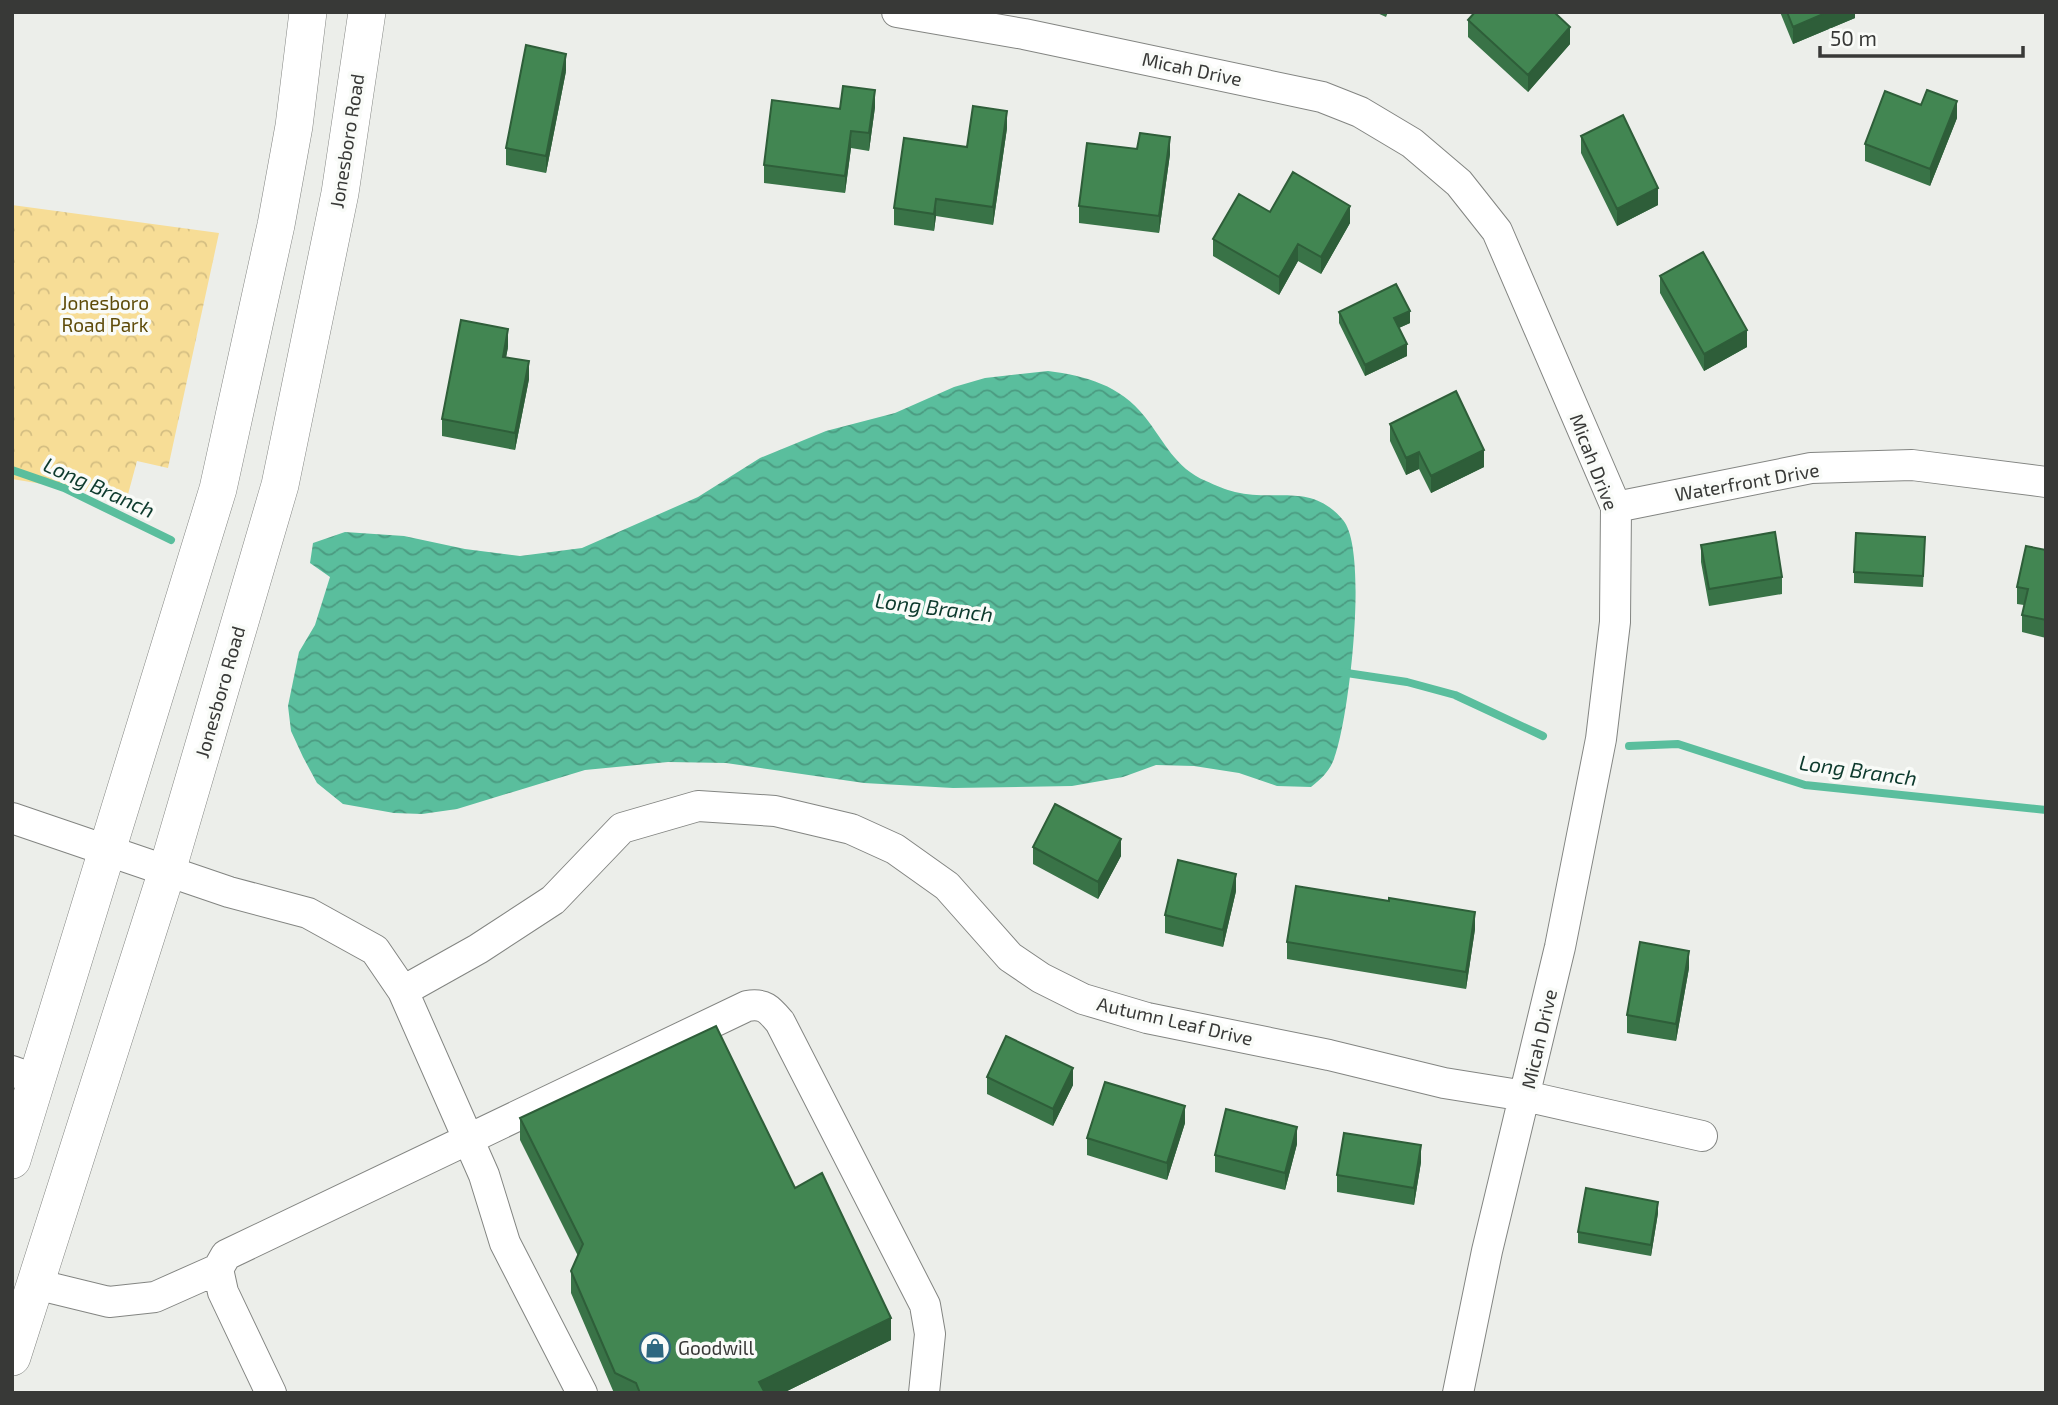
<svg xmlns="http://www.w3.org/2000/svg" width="2058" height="1405" font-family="'Exo 2',sans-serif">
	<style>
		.park { fill: url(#park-crowns) }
		.water { fill: url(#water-waves) }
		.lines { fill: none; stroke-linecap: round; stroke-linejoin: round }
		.stream { stroke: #5abe9d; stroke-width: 8 }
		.minor-casing { stroke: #838582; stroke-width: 32 }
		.major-casing { stroke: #838582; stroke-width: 38 }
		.minor { stroke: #fff; stroke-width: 30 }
		.major { stroke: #fff; stroke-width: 37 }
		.wall { fill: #397347 }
		.shaded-wall { fill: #2e5e39 }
		.building { fill: #428652; stroke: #2e5e39; stroke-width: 2 }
		.labels { text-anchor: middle; stroke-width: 7; stroke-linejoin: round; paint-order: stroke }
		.street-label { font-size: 19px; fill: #383937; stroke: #f9fbf8 }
		.park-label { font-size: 19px; fill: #5e4b09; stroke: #f9fbf8 }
		.poi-label { font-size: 19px; fill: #383937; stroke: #f9fbf8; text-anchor: start }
		.water-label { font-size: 21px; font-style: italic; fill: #0d3a2d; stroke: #f9fbf8 }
	</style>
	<defs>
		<pattern id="park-crowns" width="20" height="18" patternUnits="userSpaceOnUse" patternTransform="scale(1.75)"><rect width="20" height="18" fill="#f7dd96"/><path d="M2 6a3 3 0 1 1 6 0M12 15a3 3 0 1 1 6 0" fill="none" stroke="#d4be82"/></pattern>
		<pattern id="water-waves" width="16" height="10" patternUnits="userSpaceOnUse" patternTransform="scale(1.75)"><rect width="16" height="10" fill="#5abe9d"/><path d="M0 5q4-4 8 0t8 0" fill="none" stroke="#4b9b81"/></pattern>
	</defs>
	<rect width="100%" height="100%" fill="#eceeea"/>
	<path class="park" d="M 12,205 L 219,233 L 168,468 L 137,461 L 127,498 L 12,479 Z"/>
	<path class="water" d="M 1048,371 C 1086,376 1120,385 1145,417 C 1164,441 1175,468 1206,481 C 1215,485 1226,490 1235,492 C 1276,502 1311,482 1343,520 C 1369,550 1349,721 1334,759 C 1329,772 1321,779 1311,787 L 1277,786 L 1239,773 L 1194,766 L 1156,765 L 1123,777 L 1072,786 L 953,788 L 864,783 L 726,763 L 668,762 L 585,770 L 457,809 L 422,814 L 394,813 L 343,804 L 317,783 L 303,757 L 291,731 L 288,706 L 299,652 L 315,625 L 330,577 L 310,563 L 313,543 L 345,532 L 404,536 L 465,549 L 520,556 L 582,548 L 698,497 L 760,458 L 826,431 L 895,413 L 954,387 L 985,378 Z"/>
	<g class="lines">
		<path class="stream" d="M 12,470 L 64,488 L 171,540
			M 1340,672 L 1407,682 L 1455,695 L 1543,736
			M 1629,746 L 1678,744 L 1805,785 L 2046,810"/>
		<g class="minor-casing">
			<path id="minor" d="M 897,12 L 1024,34 L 1322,97 L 1360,112 L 1412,143 L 1459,183 L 1497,231 L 1616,507 L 1615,622 L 1601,739 L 1560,947 L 1487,1251 L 1458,1393
				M 1616,507 L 1811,468 L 1912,465 L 2046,482
				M 12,818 L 229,892 L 308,913 L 375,950 L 403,991 L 478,949 L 553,900 L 622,828 L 698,806 L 775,811 L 851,829 L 895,849 L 947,886 L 1010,957 L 1041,978 L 1083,999 L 1147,1018 L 1329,1055 L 1444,1083 L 1525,1096 L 1702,1136
				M 403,991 L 484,1175 L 505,1243 L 582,1393
				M 12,1071 L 37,1080
				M 35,1284 L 109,1302 L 155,1297 L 218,1269
				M 271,1393 L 223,1292 L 218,1269 L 226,1255 L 747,1006 C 764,1003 769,1009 780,1022 L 925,1305 L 930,1334 L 924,1393"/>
		</g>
		<g class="major-casing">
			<path id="major" d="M 12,1160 L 218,489 L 276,225 L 294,126 L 308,12
				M 12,1357 L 167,871 L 280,485 L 340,193 L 367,12"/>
		</g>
		<use href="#minor" class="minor"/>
		<use href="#major" class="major"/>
	</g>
	<path class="wall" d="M 1375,12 L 1388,12 L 1386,17 Z
		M 1780,12 L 1855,12 L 1855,18 L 1793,44 Z
		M 1468,20 L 1570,44 L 1528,92 L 1468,37 Z
		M 566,71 L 546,173 L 506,165 L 506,148 Z
		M 875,107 L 869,151 L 851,148 L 845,193 L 764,183 L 764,165 L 840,109 Z
		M 1957,118 L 1930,186 L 1865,161 L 1865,144 Z
		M 1007,128 L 993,225 L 936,216 L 934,231 L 894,225 L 894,208 L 967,147 Z
		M 1581,136 L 1658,205 L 1617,226 L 1581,153 Z
		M 1137,149 L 1170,154 L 1159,233 L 1079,223 L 1079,206 Z
		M 1270,212 L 1350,223 L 1321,274 L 1298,261 L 1279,295 L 1213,256 L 1213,239 Z
		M 1660,276 L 1747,347 L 1704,371 L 1660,293 Z
		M 1339,312 L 1410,323 L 1399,328 L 1407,356 L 1365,376 L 1339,323 Z
		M 508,347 L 506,357 L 529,379 L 515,450 L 442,436 L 442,419 Z
		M 1390,424 L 1484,467 L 1431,493 L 1419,469 L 1406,475 L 1390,441 Z
		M 1701,545 L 1782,577 L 1782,594 L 1709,606 L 1701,562 Z
		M 1925,548 L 1923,587 L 1854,583 L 1854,572 Z
		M 2046,550 L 2046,638 L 2022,632 L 2022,615 L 2024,605 L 2017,604 L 2017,587 Z
		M 1033,847 L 1121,856 L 1098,899 L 1033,864 Z
		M 1236,891 L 1223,947 L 1165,933 L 1165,915 Z
		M 1475,929 L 1466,989 L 1287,959 L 1287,942 Z
		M 1689,968 L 1676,1041 L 1627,1033 L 1627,1015 Z
		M 987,1077 L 1073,1085 L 1053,1126 L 987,1094 Z
		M 520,1118 L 795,1188 L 891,1340 L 783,1393 L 614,1393 L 571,1293 L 571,1271 L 578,1256 L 520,1140 Z
		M 1185,1123 L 1167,1180 L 1087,1155 L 1087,1138 Z
		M 1297,1144 L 1285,1190 L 1215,1172 L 1215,1155 Z
		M 1421,1162 L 1414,1205 L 1337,1192 L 1337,1175 Z
		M 1658,1213 L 1651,1256 L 1578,1243 L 1578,1232 Z"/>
	<path class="shaded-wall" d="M 1828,12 L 1855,12 L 1855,18 L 1793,44 L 1793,27 Z
		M 1570,27 L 1570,44 L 1528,92 L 1528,75 Z
		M 566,54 L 566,71 L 546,173 L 546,156 Z
		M 875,90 L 875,107 L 869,151 L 869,133 Z
		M 1957,101 L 1957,118 L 1930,186 L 1930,169 Z
		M 1007,111 L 1007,128 L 993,225 L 993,207 Z
		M 851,131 L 851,148 L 845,193 L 845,176 Z
		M 1170,137 L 1170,154 L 1159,233 L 1159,216 Z
		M 1658,188 L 1658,205 L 1617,226 L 1617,209 Z
		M 936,199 L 936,216 L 934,231 L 934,214 Z
		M 1350,206 L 1350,223 L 1321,274 L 1321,257 Z
		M 1298,244 L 1298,261 L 1279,295 L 1279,277 Z
		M 1410,311 L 1410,323 L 1394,330 L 1394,318 Z
		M 508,329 L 508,347 L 503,374 L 503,357 Z
		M 1747,330 L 1747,347 L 1704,371 L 1704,354 Z
		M 1407,344 L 1407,356 L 1365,376 L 1365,365 Z
		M 529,361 L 529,379 L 515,450 L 515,433 Z
		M 1484,450 L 1484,467 L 1431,493 L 1431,476 Z
		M 1419,452 L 1419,469 L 1406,475 L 1406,458 Z
		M 1121,839 L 1121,856 L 1098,899 L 1098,882 Z
		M 1236,874 L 1236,891 L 1223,947 L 1223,930 Z
		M 1475,912 L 1475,929 L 1466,989 L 1466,972 Z
		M 1689,951 L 1689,968 L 1676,1041 L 1676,1024 Z
		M 1073,1068 L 1073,1085 L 1053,1126 L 1053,1109 Z
		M 1185,1106 L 1185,1123 L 1167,1180 L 1167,1163 Z
		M 1297,1127 L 1297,1144 L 1285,1190 L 1285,1173 Z
		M 1421,1145 L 1421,1162 L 1414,1205 L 1414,1188 Z
		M 1658,1202 L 1658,1213 L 1651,1256 L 1651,1245 Z
		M 891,1318 L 891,1340 L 783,1393 L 759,1393 L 759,1382 Z"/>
	<path class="building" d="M 1475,12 L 1554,12 L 1570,27 L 1528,75 L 1468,20 Z
		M 1787,12 L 1828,12 L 1793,27 Z
		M 526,45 L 566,54 L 546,156 L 506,148 Z
		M 843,86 L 875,90 L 869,133 L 851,131 L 845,176 L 764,165 L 772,100 L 840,109 Z
		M 1927,90 L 1957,101 L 1930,169 L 1865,144 L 1885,91 L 1921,105 Z
		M 973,106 L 1007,111 L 993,207 L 936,199 L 934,214 L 894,208 L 904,138 L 967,147 Z
		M 1623,115 L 1658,188 L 1617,209 L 1581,136 Z
		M 1140,133 L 1170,137 L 1159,216 L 1079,206 L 1087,143 L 1137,149 Z
		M 1293,172 L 1350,206 L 1321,257 L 1298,244 L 1279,277 L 1213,239 L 1239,194 L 1270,212 Z
		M 1703,252 L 1747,330 L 1704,354 L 1660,276 Z
		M 1396,284 L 1410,311 L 1394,318 L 1407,344 L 1365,365 L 1339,312 Z
		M 461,320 L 508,329 L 503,357 L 529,361 L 515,433 L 442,419 Z
		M 1456,391 L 1484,450 L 1431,476 L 1419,452 L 1406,458 L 1390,424 Z
		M 1775,532 L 1782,577 L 1709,589 L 1701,545 Z
		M 1856,533 L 1925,537 L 1923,576 L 1854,572 Z
		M 2026,546 L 2046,550 L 2046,620 L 2022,615 L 2028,589 L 2017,587 Z
		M 1055,804 L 1121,839 L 1098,882 L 1033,847 Z
		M 1178,860 L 1236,874 L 1223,930 L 1165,915 Z
		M 1296,886 L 1389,901 L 1389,898 L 1475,912 L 1466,972 L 1287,942 Z
		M 1640,942 L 1689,951 L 1676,1024 L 1627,1015 Z
		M 716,1026 L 795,1188 L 822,1173 L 891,1318 L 759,1382 L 765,1393 L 640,1393 L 636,1383 L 615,1373 L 571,1271 L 583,1244 L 520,1118 Z
		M 1006,1036 L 1073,1068 L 1053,1109 L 987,1077 Z
		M 1105,1082 L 1185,1106 L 1167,1163 L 1087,1138 Z
		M 1226,1109 L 1297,1127 L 1285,1173 L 1215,1155 Z
		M 1344,1133 L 1421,1145 L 1414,1188 L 1337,1175 Z
		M 1586,1188 L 1658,1202 L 1651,1245 L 1578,1232 Z"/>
	<defs>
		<g id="shop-ring" transform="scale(1.575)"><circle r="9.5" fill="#f9fbf8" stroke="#2d6880" stroke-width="1.5"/><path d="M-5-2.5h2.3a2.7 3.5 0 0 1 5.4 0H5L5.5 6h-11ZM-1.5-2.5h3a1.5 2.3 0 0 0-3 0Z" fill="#2d6880"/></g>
	</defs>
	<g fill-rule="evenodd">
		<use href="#shop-ring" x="655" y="1348"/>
	</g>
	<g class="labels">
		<g class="street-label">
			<text transform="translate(1192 69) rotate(12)" y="7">Micah Drive</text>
			<text transform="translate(347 141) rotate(-81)" y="7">Jonesboro Road</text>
			<text transform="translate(1594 462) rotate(69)" y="7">Micah Drive</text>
			<text transform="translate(1747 482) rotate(-10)" y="7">Waterfront Drive</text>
			<text transform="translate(220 692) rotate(-74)" y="7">Jonesboro Road</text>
			<text transform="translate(1175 1021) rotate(13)" y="7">Autumn Leaf Drive</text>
			<text transform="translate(1539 1039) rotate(-77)" y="7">Micah Drive</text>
		</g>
		<g class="park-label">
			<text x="105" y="310">Jonesboro<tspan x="105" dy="22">Road Park</tspan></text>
		</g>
		<g class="poi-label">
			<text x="678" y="1355">Goodwill</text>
		</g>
		<g class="water-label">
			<text transform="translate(99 488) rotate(24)" y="7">Long Branch</text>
			<text transform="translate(934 608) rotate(7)" y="7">Long Branch</text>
			<text transform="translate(1858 771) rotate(8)" y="7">Long Branch</text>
		</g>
	</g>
	<rect width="2058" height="1405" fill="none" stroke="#383937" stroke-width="28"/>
	<path d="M1820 46v10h203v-10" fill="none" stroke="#383937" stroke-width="3.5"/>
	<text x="1830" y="46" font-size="21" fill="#383937" stroke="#f9fbf8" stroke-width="5" paint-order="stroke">50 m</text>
</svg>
